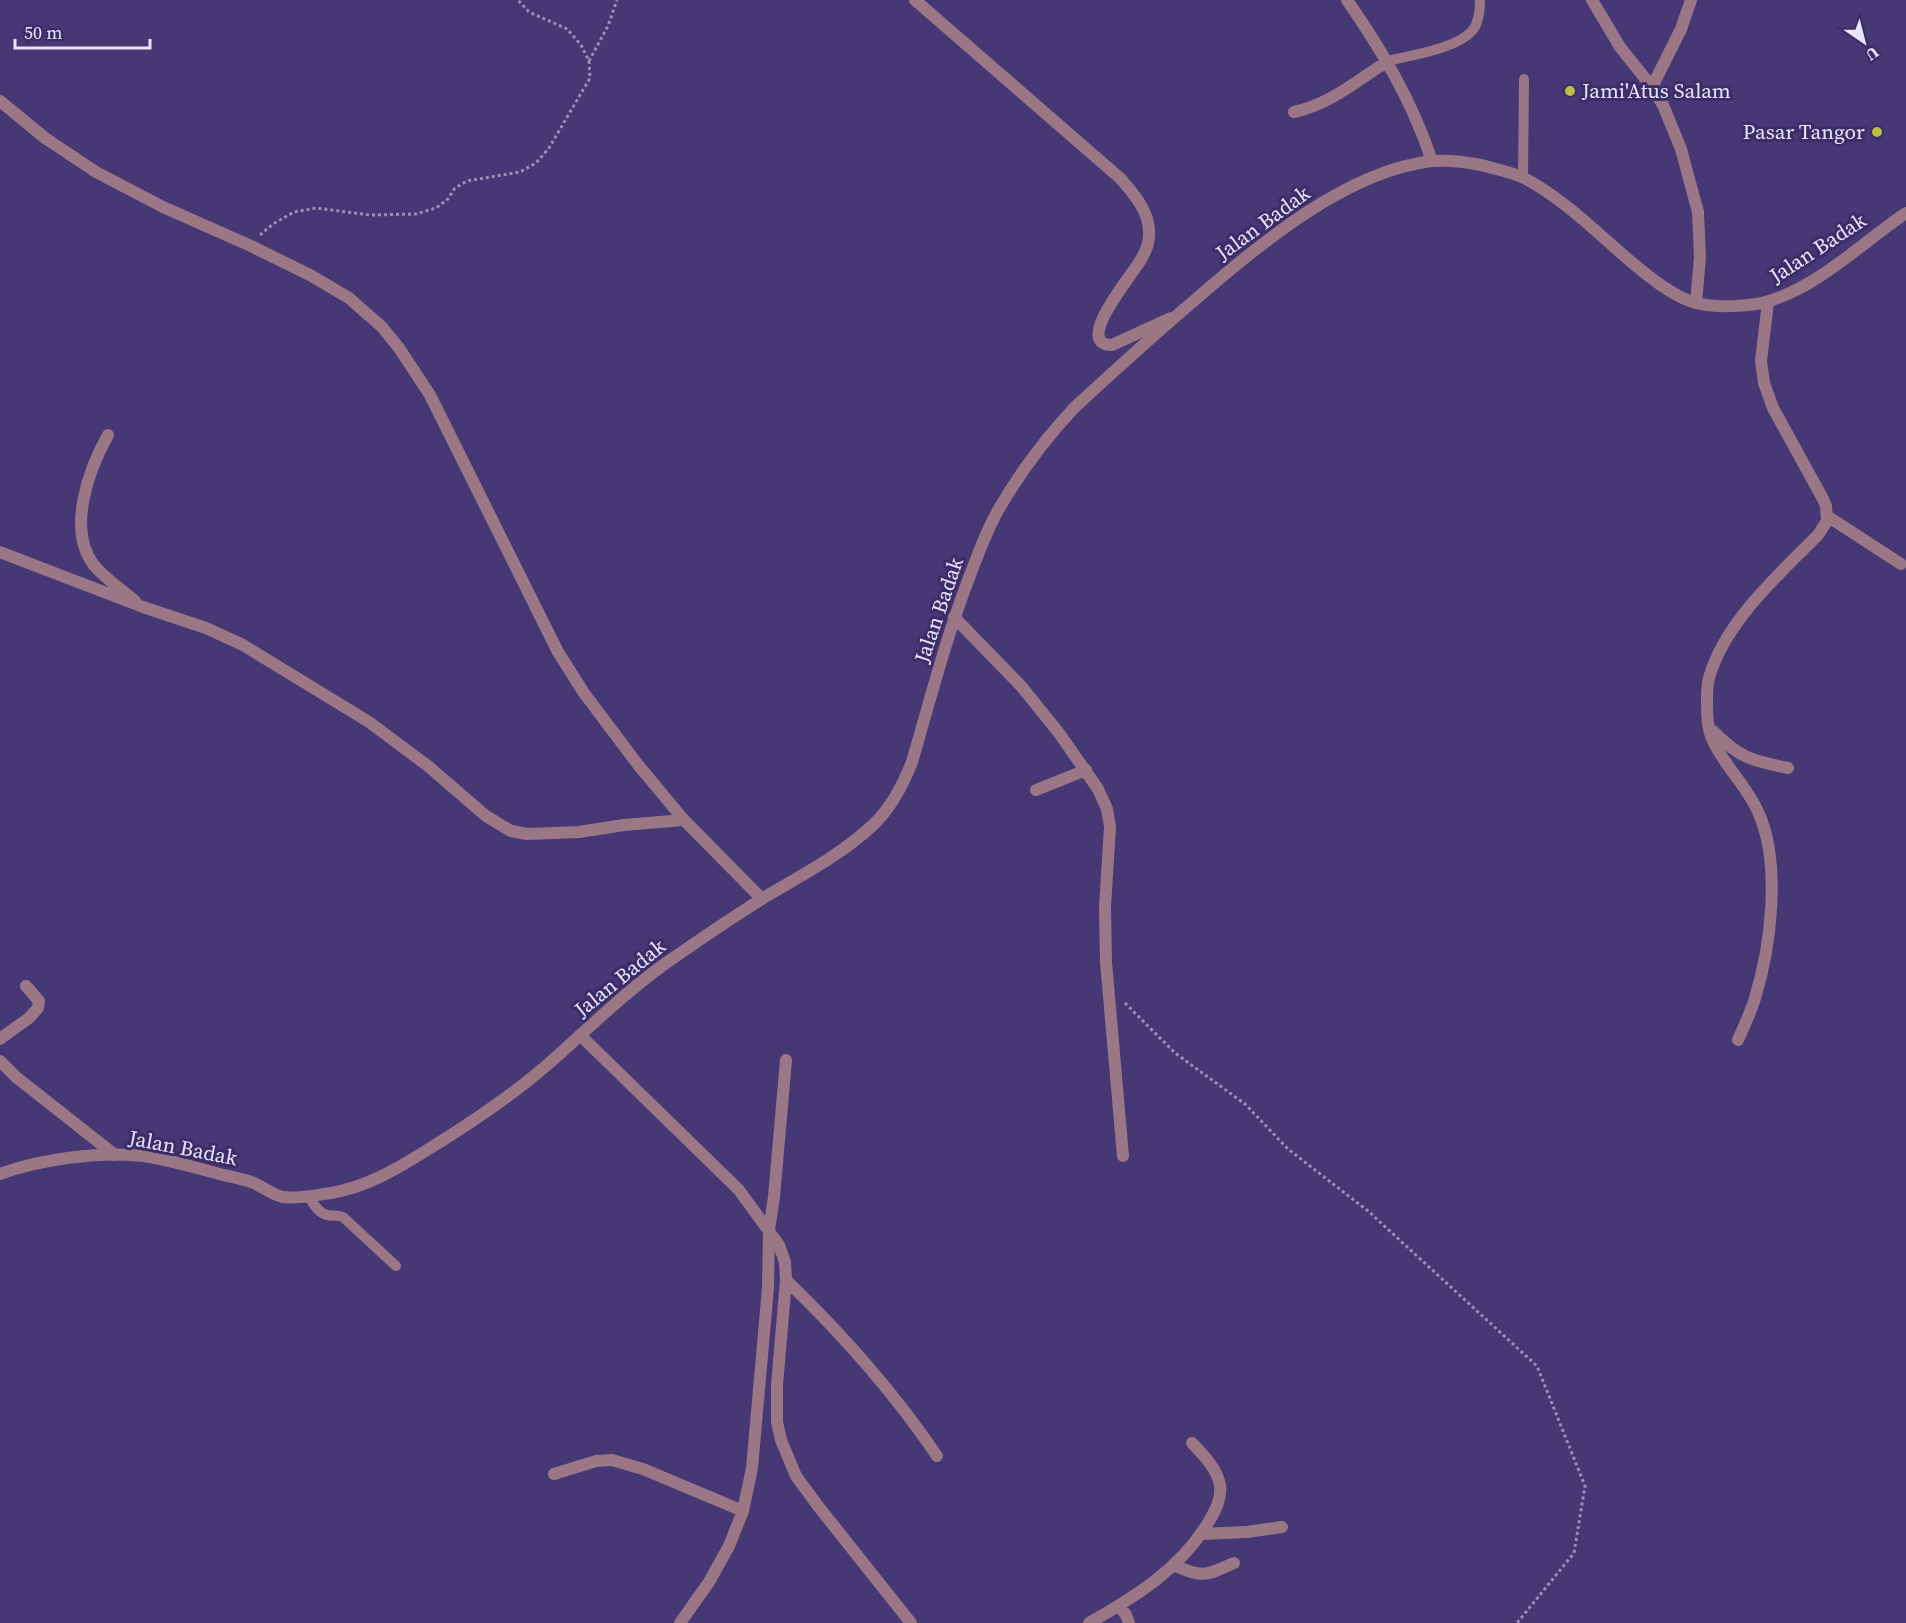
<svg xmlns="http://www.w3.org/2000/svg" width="1906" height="1623" font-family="'Source Serif 4',serif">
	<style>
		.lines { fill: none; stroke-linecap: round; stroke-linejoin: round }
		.path { stroke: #9890b9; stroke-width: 3; stroke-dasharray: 3 3; stroke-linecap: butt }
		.service { stroke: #9b7786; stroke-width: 10 }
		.minor { stroke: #9b7786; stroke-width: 12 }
		.tertiary { stroke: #9b7786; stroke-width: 12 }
		.poi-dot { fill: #bbc045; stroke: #3b2d68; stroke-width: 2 }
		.labels { text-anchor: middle; stroke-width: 6; stroke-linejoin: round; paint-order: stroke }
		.poi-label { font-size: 21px; fill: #e8e5fc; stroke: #3b2d68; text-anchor: start }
		.street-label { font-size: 21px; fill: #e8e5fc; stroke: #3b2d68 }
	</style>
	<rect width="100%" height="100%" fill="#453874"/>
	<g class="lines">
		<path class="path" d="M 589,61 L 608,26 L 617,0
			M 260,235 L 273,224 L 294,212 L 316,208 L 370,215 L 416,214 L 436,208 L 448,199 L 455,188 L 467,181 L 520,172 L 536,163 L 549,148 L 590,78 L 589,61 L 581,45 L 567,29 L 529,12 L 518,0
			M 1125,1003 L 1175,1053 L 1245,1104 L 1288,1149 L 1368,1211 L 1537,1366 L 1585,1486 L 1574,1553 L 1517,1623"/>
		<path class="service" d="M 1388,61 C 1411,55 1456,49 1472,31 C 1479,23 1480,10 1480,0
			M 1523,177 L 1524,79
			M 308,1196 C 313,1203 318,1213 327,1215 C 333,1216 337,1215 343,1217 L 396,1266"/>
		<path class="minor" d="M 915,0 L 1121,179 C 1133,193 1149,211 1149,231 C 1150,241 1145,253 1140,261 C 1133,274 1072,345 1112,345 L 1171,318
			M 1347,0 C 1383,52 1412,101 1432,161
			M 1592,0 L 1620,47 L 1652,87 L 1663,105 L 1681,149 L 1698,212 L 1700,257 L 1696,303
			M 1652,87 L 1681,29 L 1691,0
			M 0,101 L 45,138 L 96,172 L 163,207 L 251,246 L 310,275 L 349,298 L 382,327 L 399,348 L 430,395 L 558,652 L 584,693 L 639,766 L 684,820 L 762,899
			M 1294,112 C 1329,105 1358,80 1388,61
			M 108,435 C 89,469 67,528 93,564 C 104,578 121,589 135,601
			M 1827,516 L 1901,564
			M 0,552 L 143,607 L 206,628 L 243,645 L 369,722 L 428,766 L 486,816 L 511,831 L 527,834 L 579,832 L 624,825 L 684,820
			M 954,617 L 1021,686 L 1059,733 L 1098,789 L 1107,809 L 1110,827 L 1105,907 L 1106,962 L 1123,1156
			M 1713,731 C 1739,758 1753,761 1788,768
			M 1036,790 L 1086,770
			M 580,1035 L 739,1190 L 779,1245 L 785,1262 L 786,1280 L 777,1385 L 777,1422 L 781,1440 L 796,1476 L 818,1506 L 911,1623
			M 0,1039 L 29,1018 L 38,1008 L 39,1001 L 26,986
			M 1738,1040 C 1744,1026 1751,1012 1755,998 C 1771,946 1781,865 1759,814 C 1748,787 1725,767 1713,741 C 1707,728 1707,714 1707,701 C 1707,693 1707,685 1709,678 C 1724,623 1779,574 1818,535 L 1827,521 L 1826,506 L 1823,499 L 1773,408 L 1764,383 L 1761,361 L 1768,302
			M 0,1061 L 16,1077 L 115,1155
			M 786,1280 C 842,1334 893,1391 937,1456
			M 554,1474 L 596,1461 L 612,1460 L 643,1469 L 743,1511
			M 1201,1534 L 1247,1532 L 1282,1527
			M 1174,1565 C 1203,1579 1207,1575 1234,1563
			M 1119,1606 L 1126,1615 L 1129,1623
			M 680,1623 L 709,1582 L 729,1546 L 743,1511 L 752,1468 L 768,1288 L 769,1230 L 774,1197 L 786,1060
			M 1089,1623 C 1135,1597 1180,1569 1208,1523 C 1215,1511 1222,1499 1220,1485 C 1217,1468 1203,1455 1192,1443"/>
		<path class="tertiary" d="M 0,1174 C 40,1159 102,1151 144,1156 C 170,1160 197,1168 223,1175 C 233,1177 244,1179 254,1183 C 263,1187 273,1195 283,1197 C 299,1199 316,1195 331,1193 C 366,1187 395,1170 424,1152 C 468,1125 509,1098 547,1065 C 587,1030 624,993 666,963 C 699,940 731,918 765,897 C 802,875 841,855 873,825 C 891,808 903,785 912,762 C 930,700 946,638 969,578 C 978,554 987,529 1000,507 C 1021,471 1046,438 1074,408 C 1114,371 1155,334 1196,299 C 1260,244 1346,171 1432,161 C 1448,160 1466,162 1481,165 C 1495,169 1511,172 1524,178 C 1564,199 1596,232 1629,260 C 1647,275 1673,297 1696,303 C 1715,308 1750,307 1769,301 C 1819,286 1863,242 1906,213"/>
	</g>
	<g class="poi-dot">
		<circle cx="1570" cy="91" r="6"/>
		<circle cx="1877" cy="132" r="6"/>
	</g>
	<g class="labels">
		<g class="poi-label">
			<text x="1582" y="98">Jami'Atus Salam</text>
			<text x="1865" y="139" text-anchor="end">Pasar Tangor</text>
		</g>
		<g class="street-label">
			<text transform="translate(1263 223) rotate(-36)" y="7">Jalan Badak</text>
			<text transform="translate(1818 248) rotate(-33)" y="7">Jalan Badak</text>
			<text transform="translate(939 610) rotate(-71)" y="7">Jalan Badak</text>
			<text transform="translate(620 978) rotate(-39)" y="7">Jalan Badak</text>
			<text transform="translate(183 1148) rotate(11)" y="7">Jalan Badak</text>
		</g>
	</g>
	<g transform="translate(1864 42) rotate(145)" stroke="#3b2d68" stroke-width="4.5" paint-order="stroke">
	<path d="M0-4.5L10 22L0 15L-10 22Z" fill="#e8e5fc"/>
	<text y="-9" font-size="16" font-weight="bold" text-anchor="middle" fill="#e8e5fc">U</text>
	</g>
	<path d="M15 39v9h135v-9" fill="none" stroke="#e8e5fc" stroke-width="3"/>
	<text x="24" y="39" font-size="18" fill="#e8e5fc" stroke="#3b2d68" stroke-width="4.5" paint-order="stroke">50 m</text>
</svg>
